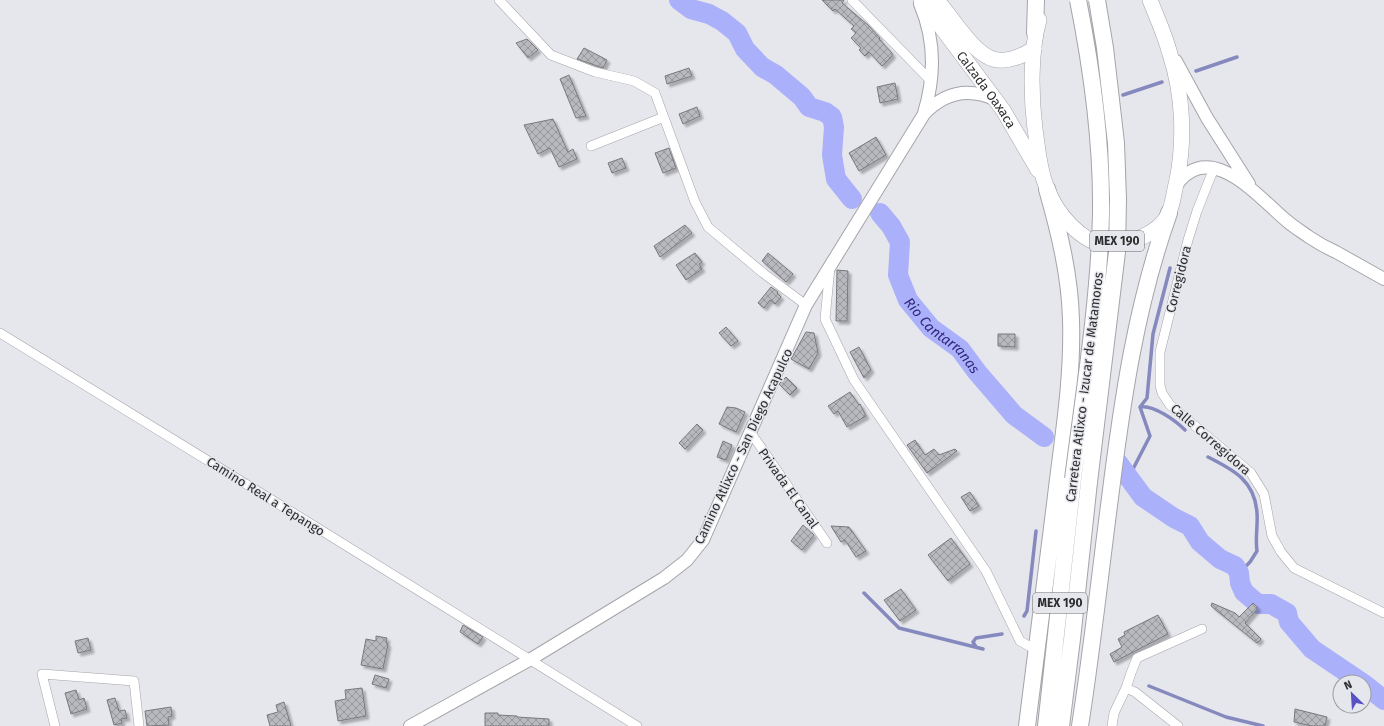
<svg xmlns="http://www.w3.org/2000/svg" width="1384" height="726" font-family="'Fira Sans',sans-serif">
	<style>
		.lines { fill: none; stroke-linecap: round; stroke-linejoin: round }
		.stream { stroke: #8589be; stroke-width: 3.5 }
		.river { stroke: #abb0fb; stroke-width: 20 }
		.building { fill: url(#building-cross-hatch); stroke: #78787d; filter: url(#shadow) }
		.minor-casing { stroke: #a4a4aa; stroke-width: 10 }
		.tertiary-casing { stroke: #a4a4aa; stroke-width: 14 }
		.primary-casing { stroke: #a4a4aa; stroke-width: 16 }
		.trunk-casing { stroke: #a4a4aa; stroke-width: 18 }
		.minor { stroke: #fff; stroke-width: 9 }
		.tertiary { stroke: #fff; stroke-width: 12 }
		.primary { stroke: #fff; stroke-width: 15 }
		.trunk { stroke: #fff; stroke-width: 16 }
		.trunk-bridge-casing { stroke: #a4a4aa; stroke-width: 18; stroke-linecap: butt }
		.trunk-bridge { stroke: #fff; stroke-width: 16 }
		.labels { text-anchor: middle; stroke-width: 3; stroke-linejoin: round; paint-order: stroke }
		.shield { fill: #e6e7ec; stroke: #646568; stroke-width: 1 }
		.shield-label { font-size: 12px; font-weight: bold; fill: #2d2d2f }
		.street-label { font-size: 13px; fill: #2d2d2f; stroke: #e6e7ec }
		.water-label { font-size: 14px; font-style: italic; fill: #30267b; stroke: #e6e7ec }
	</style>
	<defs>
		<pattern id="building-cross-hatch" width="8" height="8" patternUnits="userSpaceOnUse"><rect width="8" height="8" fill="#b8b9be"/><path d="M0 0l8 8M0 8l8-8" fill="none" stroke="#96979b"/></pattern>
		<filter id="shadow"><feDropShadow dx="3" dy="3" stdDeviation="1" flood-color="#0004"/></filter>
	</defs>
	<rect width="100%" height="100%" fill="#e6e7ec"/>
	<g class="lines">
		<path class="stream" d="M 1196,71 L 1237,57
			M 1123,95 L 1162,82
			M 1140,407 C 1153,404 1176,421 1185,430
			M 1208,457 C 1234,470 1255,481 1257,513 C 1258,526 1255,538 1257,551 L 1250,562 L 1239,573
			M 1127,477 L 1133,469 L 1150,436 L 1140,407 L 1147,398 L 1153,334 L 1170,268
			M 864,593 L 899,628 L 983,649
			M 1024,616 L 1027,611 L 1036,531
			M 976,647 L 973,642 L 976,638 L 1002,634
			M 1149,686 L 1226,717 L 1263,726"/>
		<g class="river">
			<path d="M 679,0 L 691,9 L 709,14 L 722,21 L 737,33 L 745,49 L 762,67 L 776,75 L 802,97 L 809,107 L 825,112 L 832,117 L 834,127 L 832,155 L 836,179 L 852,199"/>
			<path id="s1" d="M 880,213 L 891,226 L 900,242 L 898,275 L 908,300 L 931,328 L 960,349 L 977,372 L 1014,415 L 1044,437"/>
			<path d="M 1118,463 L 1143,497 L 1174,518 L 1190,526 L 1200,542 L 1220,559 L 1235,566 L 1239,573 L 1240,583 L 1244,592 L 1258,604 L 1271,604 L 1287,613 L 1289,622 L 1312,649 L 1361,682"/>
			<path d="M 1364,684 L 1384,700"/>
		</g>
	</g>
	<path class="building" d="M 822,0 L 844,0 L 842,3 L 868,25 L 880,38 L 879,39 L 892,53 L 892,56 L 882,66 L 869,52 L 865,56 L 859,50 L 861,48 L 851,38 L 856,33 L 851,29 L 854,26 L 835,9 L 833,11 Z
		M 527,39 L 538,50 L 528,58 L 516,43 Z
		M 584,48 L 607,60 L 603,68 L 577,59 Z
		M 689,68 L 692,76 L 667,84 L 665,76 Z
		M 569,75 L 586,116 L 576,118 L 560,79 Z
		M 895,83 L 898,99 L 880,103 L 877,87 Z
		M 697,107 L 700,116 L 683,124 L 679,114 Z
		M 553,119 L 568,152 L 573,149 L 577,159 L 559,167 L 550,148 L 538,154 L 524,125 Z
		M 876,137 L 886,155 L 859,171 L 849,153 Z
		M 669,148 L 676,168 L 663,173 L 655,153 Z
		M 622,158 L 626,168 L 612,173 L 608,163 Z
		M 685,225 L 692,233 L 660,257 L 654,246 Z
		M 695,253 L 702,262 L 699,264 L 702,269 L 686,280 L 676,265 Z
		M 768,253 L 793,274 L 786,282 L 762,261 Z
		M 837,270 L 848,271 L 847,321 L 836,321 Z
		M 771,287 L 778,292 L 777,293 L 781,297 L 775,304 L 770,300 L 764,308 L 758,303 Z
		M 726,327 L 738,341 L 731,346 L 719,333 Z
		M 806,332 L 814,333 L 818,353 L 809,369 L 791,359 Z
		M 998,334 L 1015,334 L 1015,347 L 998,346 Z
		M 859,347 L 871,370 L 864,378 L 850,352 Z
		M 786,377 L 797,388 L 790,395 L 779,384 Z
		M 850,392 L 859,405 L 860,404 L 866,416 L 847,427 L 838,411 L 834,414 L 828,406 Z
		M 727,407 L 736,408 L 745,412 L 736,432 L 719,424 Z
		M 697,424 L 703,430 L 685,449 L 679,443 Z
		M 915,440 L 925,455 L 934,449 L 939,455 L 955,449 L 957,451 L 927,473 L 907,445 Z
		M 723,441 L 732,445 L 726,460 L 717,457 Z
		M 970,492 L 979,506 L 970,511 L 961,497 Z
		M 803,525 L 814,535 L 802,550 L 791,541 Z
		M 831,526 L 849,527 L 866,551 L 856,557 L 845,540 L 841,542 Z
		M 951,538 L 970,564 L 948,581 L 928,555 Z
		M 901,589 L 916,610 L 900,621 L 884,600 Z
		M 1212,603 L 1235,613 L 1239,617 L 1253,603 L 1258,608 L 1245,623 L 1261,639 L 1257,643 L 1211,606 Z
		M 1158,615 L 1168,634 L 1114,662 L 1110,654 L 1122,647 L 1118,639 L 1125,635 L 1124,632 Z
		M 463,625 L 483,637 L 478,644 L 460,632 Z
		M 376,636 L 387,638 L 386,643 L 388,644 L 383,669 L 361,665 L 366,639 L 376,641 Z
		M 88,638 L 91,650 L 78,653 L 75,641 Z
		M 375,675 L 389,679 L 386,688 L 372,684 Z
		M 362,688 L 366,716 L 338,721 L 335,701 L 346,699 L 345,690 Z
		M 76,690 L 79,700 L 84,698 L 87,709 L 71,714 L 65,693 Z
		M 115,698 L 119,711 L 125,710 L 127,718 L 121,719 L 122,723 L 114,725 L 107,700 Z
		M 284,702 L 291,726 L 270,726 L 267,715 L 278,712 L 276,705 Z
		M 171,707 L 172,716 L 168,717 L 169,725 L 147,726 L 145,711 Z
		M 1295,709 L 1327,717 L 1325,726 L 1312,726 L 1294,722 Z
		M 485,713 L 498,713 L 498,715 L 517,716 L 517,717 L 549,719 L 549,726 L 485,726 Z"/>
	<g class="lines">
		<g class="minor-casing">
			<path id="minor" d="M 499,0 L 551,55 L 595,72 L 634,81 L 655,93 L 695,202 L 708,227 L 763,273 L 806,305
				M 852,0 L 931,81
				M 591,146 L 664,117
				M 1214,168 L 1197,211 L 1188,240 L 1160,352 L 1160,385 L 1162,393 L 1170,405 L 1251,473 L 1264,494 L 1272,536 L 1281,552 L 1294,568 L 1384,613
				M 830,267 L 825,319 L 854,380 L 986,571 L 1020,641 L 1038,651
				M 0,333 L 316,527 L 637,726
				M 751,433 L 827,543
				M 1126,688 L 1135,692 L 1178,726
				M 55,726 L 42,674 L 134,681 L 139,726
				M 1112,726 L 1114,713 L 1126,688 L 1131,673 L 1137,658 L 1202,629"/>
		</g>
		<g class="tertiary-casing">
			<path id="tertiary" d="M 920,4 C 935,39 935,77 924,113
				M 1176,61 L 1207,118 L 1249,184
				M 1175,187 C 1209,136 1259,198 1287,221 C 1294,227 1302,232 1309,237 C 1318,243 1327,248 1336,252 C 1352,261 1368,270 1384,279
				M 410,726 L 531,659 L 664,578 L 687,560 L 703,540 L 806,305 L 924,114 C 945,92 969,87 996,100"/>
		</g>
		<g class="primary-casing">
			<g id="primary">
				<path id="s2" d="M 921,0 L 1003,110 L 1038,170"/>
				<path d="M 937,0 C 946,11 954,22 962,32 C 985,62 1000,69 1034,49"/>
				<path d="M 1039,20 C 1030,52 1031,97 1035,129 C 1038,148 1039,170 1047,188 C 1056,213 1080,242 1108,246 C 1115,247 1123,244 1129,242 C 1144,237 1160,230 1168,215 C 1173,205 1174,191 1177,180 C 1185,139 1183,94 1170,54 C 1165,35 1157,18 1150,0"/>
			</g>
		</g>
		<g class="trunk-casing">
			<path id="trunk" d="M 1035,33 L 1036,0
				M 1027,726 C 1037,652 1046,578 1055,504 C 1062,443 1073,381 1071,320 C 1070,275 1059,231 1047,189
				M 1046,726 L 1073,479
				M 1061,726 L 1072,639 L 1089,482
				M 1080,726 C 1092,650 1100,574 1110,498 C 1122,402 1136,305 1169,213"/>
		</g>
		<use href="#minor" class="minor"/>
		<use href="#tertiary" class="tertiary"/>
		<use href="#primary" class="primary"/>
		<use href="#trunk" class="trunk"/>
		<g class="trunk-bridge-casing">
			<path id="trunk-bridge" d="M 1073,479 C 1084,392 1099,302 1101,214 C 1102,142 1092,70 1078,0
				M 1089,482 L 1117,252 L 1118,199 L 1116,143 L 1105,48 L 1097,0"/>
		</g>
		<use href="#trunk-bridge" class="trunk-bridge"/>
	</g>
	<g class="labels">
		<g class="shield">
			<rect x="1090" y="231" width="54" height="20" rx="3"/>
			<rect x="1033" y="593" width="54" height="20" rx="3"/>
		</g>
		<g class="shield-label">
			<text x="1117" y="245">MEX 190</text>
			<text x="1060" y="607">MEX 190</text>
		</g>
		<g class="street-label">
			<text dy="5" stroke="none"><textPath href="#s2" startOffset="111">Calzada Oaxaca</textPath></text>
			<text transform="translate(1178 279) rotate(-76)" y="5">Corregidora</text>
			<text transform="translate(1084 387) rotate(-83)" y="5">Carretera Atlixco - Izucar de Matamoros</text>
			<text transform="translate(1211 439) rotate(41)" y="5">Calle Corregidora</text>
			<text transform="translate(743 446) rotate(-65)" y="5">Camino Atlixco - San Diego Acapulco</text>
			<text transform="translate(789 488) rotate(55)" y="5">Privada El Canal</text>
			<text transform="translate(266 496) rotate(32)" y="5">Camino Real a Tepango</text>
		</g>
		<g class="water-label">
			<text dy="5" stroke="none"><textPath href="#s1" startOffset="145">Rio Cantarranas</textPath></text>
		</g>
	</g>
	<g transform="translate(1352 694) rotate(335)"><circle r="19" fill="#e6e7ec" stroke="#9c9da0"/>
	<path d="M0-3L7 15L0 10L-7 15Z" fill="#5850c7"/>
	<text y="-6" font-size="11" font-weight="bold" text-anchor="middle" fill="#2d2d2f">N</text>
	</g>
</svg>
